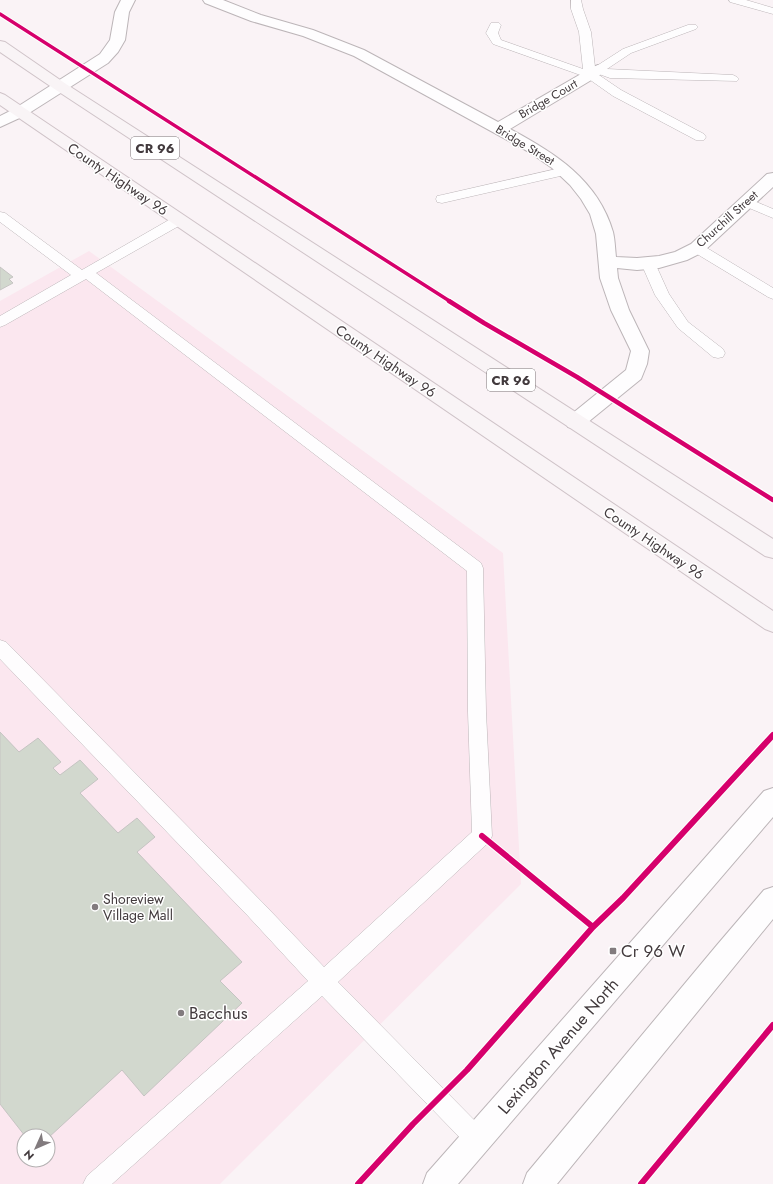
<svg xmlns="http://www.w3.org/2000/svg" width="773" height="1184" font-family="Jost,sans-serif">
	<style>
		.built { fill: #fbe7ef; fill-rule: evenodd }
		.building { fill: #d2d8ce; stroke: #c5c4c2 }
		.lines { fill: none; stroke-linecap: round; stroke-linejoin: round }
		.service-casing { stroke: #bcb5b8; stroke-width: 1 }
		.minor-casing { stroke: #bcb5b8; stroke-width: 2 }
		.secondary-casing { stroke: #bcb5b8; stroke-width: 2 }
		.primary-casing { stroke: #cfc3c8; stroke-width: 2 }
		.service { fill: #fefdfe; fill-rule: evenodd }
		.minor { fill: #fefdfe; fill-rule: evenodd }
		.secondary { fill: #fefdfe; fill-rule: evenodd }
		.primary { fill: #f9f4f6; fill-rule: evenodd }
		.cycleway-far2-casing { stroke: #fff; stroke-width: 5.5 }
		.cycleway-far1-casing { stroke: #fff; stroke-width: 7 }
		.cycleway-casing { stroke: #fff; stroke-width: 8 }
		.cycleway-far2 { stroke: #d6006c; stroke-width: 3.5 }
		.cycleway-far1 { stroke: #d6006c; stroke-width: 4.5 }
		.cycleway { stroke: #d6006c; stroke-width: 6 }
		.poi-dot { fill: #827b7e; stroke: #fff; stroke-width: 1.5 }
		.labels { text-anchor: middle; stroke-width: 3; stroke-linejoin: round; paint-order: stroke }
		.far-street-label { font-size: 12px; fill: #423a3d; stroke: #fff }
		.shield { fill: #fff; stroke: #7b7577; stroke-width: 1 }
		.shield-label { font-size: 13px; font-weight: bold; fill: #423a3d }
		.street-label { font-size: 14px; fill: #423a3d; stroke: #fff }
		.poi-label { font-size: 14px; fill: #423a3d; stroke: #fff; text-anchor: start }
		.near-poi-label { font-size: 17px; fill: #423a3d; stroke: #fff; text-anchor: start }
		.near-street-label { font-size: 17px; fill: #423a3d; stroke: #fff }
	</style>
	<rect width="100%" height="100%" fill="#faf3f6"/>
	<path class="built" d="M 89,251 L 503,553 L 521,884 L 220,1184 L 0,1184 L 0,301 ZM 24,1136 L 48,1136 L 48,1160 L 24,1160 Z"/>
	<path class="building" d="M 0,267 L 13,277 L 9,279 L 13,283 L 0,290 Z
		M 0,732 L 19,752 L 38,738 L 61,762 L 53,768 L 60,775 L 80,760 L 98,779 L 80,793 L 118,833 L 137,818 L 155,837 L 137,852 L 242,962 L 220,981 L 242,1003 L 144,1096 L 122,1070 L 48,1138 L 48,1136 L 25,1136 L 0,1104 Z"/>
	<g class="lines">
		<g class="service-casing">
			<path id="service" d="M 571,0 L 581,0 L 583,9 L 591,32 L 595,67 L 623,49 L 688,25 L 696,25 L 698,27 L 696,29 L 631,53 L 607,69 L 733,75 L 737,77 L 739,79 L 737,81 L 610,78 L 596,73 L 621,90 L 704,134 L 706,137 L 704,140 L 696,140 L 613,96 L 586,77 L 493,44 L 486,33 L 491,23 L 499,23 L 501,25 L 498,33 L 501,40 L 583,69 L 579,32 L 571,9 Z
				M 729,0 L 746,0 L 773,8 L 773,14 L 730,2 Z
				M 565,167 L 569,168 L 571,171 L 569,174 L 442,203 L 437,202 L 436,199 L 437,196 L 442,195 Z
				M 747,198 L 773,209 L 773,218 L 742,205 L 740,202 L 742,199 Z
				M 0,212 L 5,213 L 82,270 L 174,217 L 184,217 L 186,220 L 184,223 L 96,273 L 481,563 L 483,568 L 486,712 L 492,836 L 489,842 L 338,982 L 485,1131 L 488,1139 L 485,1147 L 477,1150 L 469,1147 L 322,996 L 112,1184 L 83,1184 L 87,1176 L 308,981 L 248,916 L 0,659 L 0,640 L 6,642 L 262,902 L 324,967 L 472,832 L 468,712 L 467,571 L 86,279 L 5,325 L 0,327 L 0,316 L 71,275 L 0,222 Z
				M 697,244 L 702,245 L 773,288 L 773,299 L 768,297 L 692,251 L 690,248 L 692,245 Z
				M 648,259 L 653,260 L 655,263 L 669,294 L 688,322 L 723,349 L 725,353 L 723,357 L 718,358 L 713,357 L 678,328 L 655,295 L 641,263 L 643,260 Z"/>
		</g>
		<g class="minor-casing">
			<path id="minor" d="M 121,0 L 135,0 L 129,12 L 125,40 L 118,52 L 108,63 L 26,115 L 0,127 L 0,116 L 14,109 L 100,54 L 110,40 L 115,12 Z
				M 203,0 L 223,0 L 261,15 L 313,30 L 364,50 L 498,122 L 593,67 L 598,65 L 603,67 L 606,70 L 603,73 L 510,129 C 555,153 598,180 613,232 C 615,240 615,249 616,257 L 637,258 L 659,256 L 675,252 L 691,244 L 767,174 L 773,173 L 773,187 L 703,252 L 687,260 L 659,268 L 637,270 L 617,268 L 618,278 L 629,310 L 649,351 L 647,364 L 641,379 L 582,427 L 575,429 L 568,427 L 565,422 L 568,417 L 626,370 L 631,351 L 611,310 L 600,278 L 596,234 L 590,214 L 581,199 L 570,185 L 552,168 L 529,152 L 354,56 L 303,36 L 251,21 L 205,3 Z"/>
		</g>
		<g class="secondary-casing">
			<path id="secondary" d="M 773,788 L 773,817 L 458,1184 L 423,1184 L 427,1173 L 764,791 Z
				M 773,887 L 773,919 L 557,1184 L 523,1184 L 527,1173 L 717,945 L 764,890 Z"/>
		</g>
		<g class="primary-casing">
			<path id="primary" d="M 0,41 L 5,42 L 66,84 L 773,539 L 773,558 L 765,556 L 56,90 L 0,52 Z
				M 0,93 L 5,95 L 773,611 L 773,632 L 765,629 L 0,105 Z"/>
		</g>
		<use href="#service" class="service"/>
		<use href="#minor" class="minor"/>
		<use href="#secondary" class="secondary"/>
		<use href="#primary" class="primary"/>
		<g class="cycleway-far2-casing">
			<path id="cycleway-far2" d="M 0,14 L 451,302"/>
		</g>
		<g class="cycleway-far1-casing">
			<path id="cycleway-far1" d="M 449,301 L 484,323 L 577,377 L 773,500"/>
		</g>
		<g class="cycleway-casing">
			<path id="cycleway" d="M 482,836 L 593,927
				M 358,1184 L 413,1124 L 467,1070 L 593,927 L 623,898 L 773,735
				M 641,1184 L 773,1025"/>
		</g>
		<use href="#cycleway-far2" class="cycleway-far2"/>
		<use href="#cycleway-far1" class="cycleway-far1"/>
		<use href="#cycleway" class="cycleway"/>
	</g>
	<g class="poi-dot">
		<circle cx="95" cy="907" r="4"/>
		<rect x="609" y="947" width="8" height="8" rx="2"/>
		<circle cx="181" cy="1013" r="4"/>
	</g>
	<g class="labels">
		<g class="far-street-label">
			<text transform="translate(548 99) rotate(-30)" y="4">Bridge Court</text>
			<text transform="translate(525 145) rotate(31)" y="4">Bridge Street</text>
			<text transform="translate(727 219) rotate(-42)" y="4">Churchill Street</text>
		</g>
		<g class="shield">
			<rect x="131" y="137" width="48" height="22" rx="3"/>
			<rect x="487" y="369" width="48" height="22" rx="3"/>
		</g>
		<g class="shield-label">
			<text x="155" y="153">CR 96</text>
			<text x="511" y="385">CR 96</text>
		</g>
		<g class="street-label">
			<text transform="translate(118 179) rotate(34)" y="5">County Highway 96</text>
			<text transform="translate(386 361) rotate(34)" y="5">County Highway 96</text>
			<text transform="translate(654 543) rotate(34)" y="5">County Highway 96</text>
		</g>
		<g class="poi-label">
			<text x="103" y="904">Shoreview<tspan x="103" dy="16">Village Mall</tspan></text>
		</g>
		<g class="near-poi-label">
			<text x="621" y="957">Cr 96 W</text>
			<text x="189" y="1019">Bacchus</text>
		</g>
		<g class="near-street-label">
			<text transform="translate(558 1046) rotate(-49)" y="6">Lexington Avenue North</text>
		</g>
	</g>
	<g transform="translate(36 1148) rotate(225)"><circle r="19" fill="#ffffff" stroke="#b3b0b1"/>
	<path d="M0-3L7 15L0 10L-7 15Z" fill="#827b7e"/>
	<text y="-6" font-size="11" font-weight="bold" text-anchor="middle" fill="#423a3d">N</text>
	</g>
</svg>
